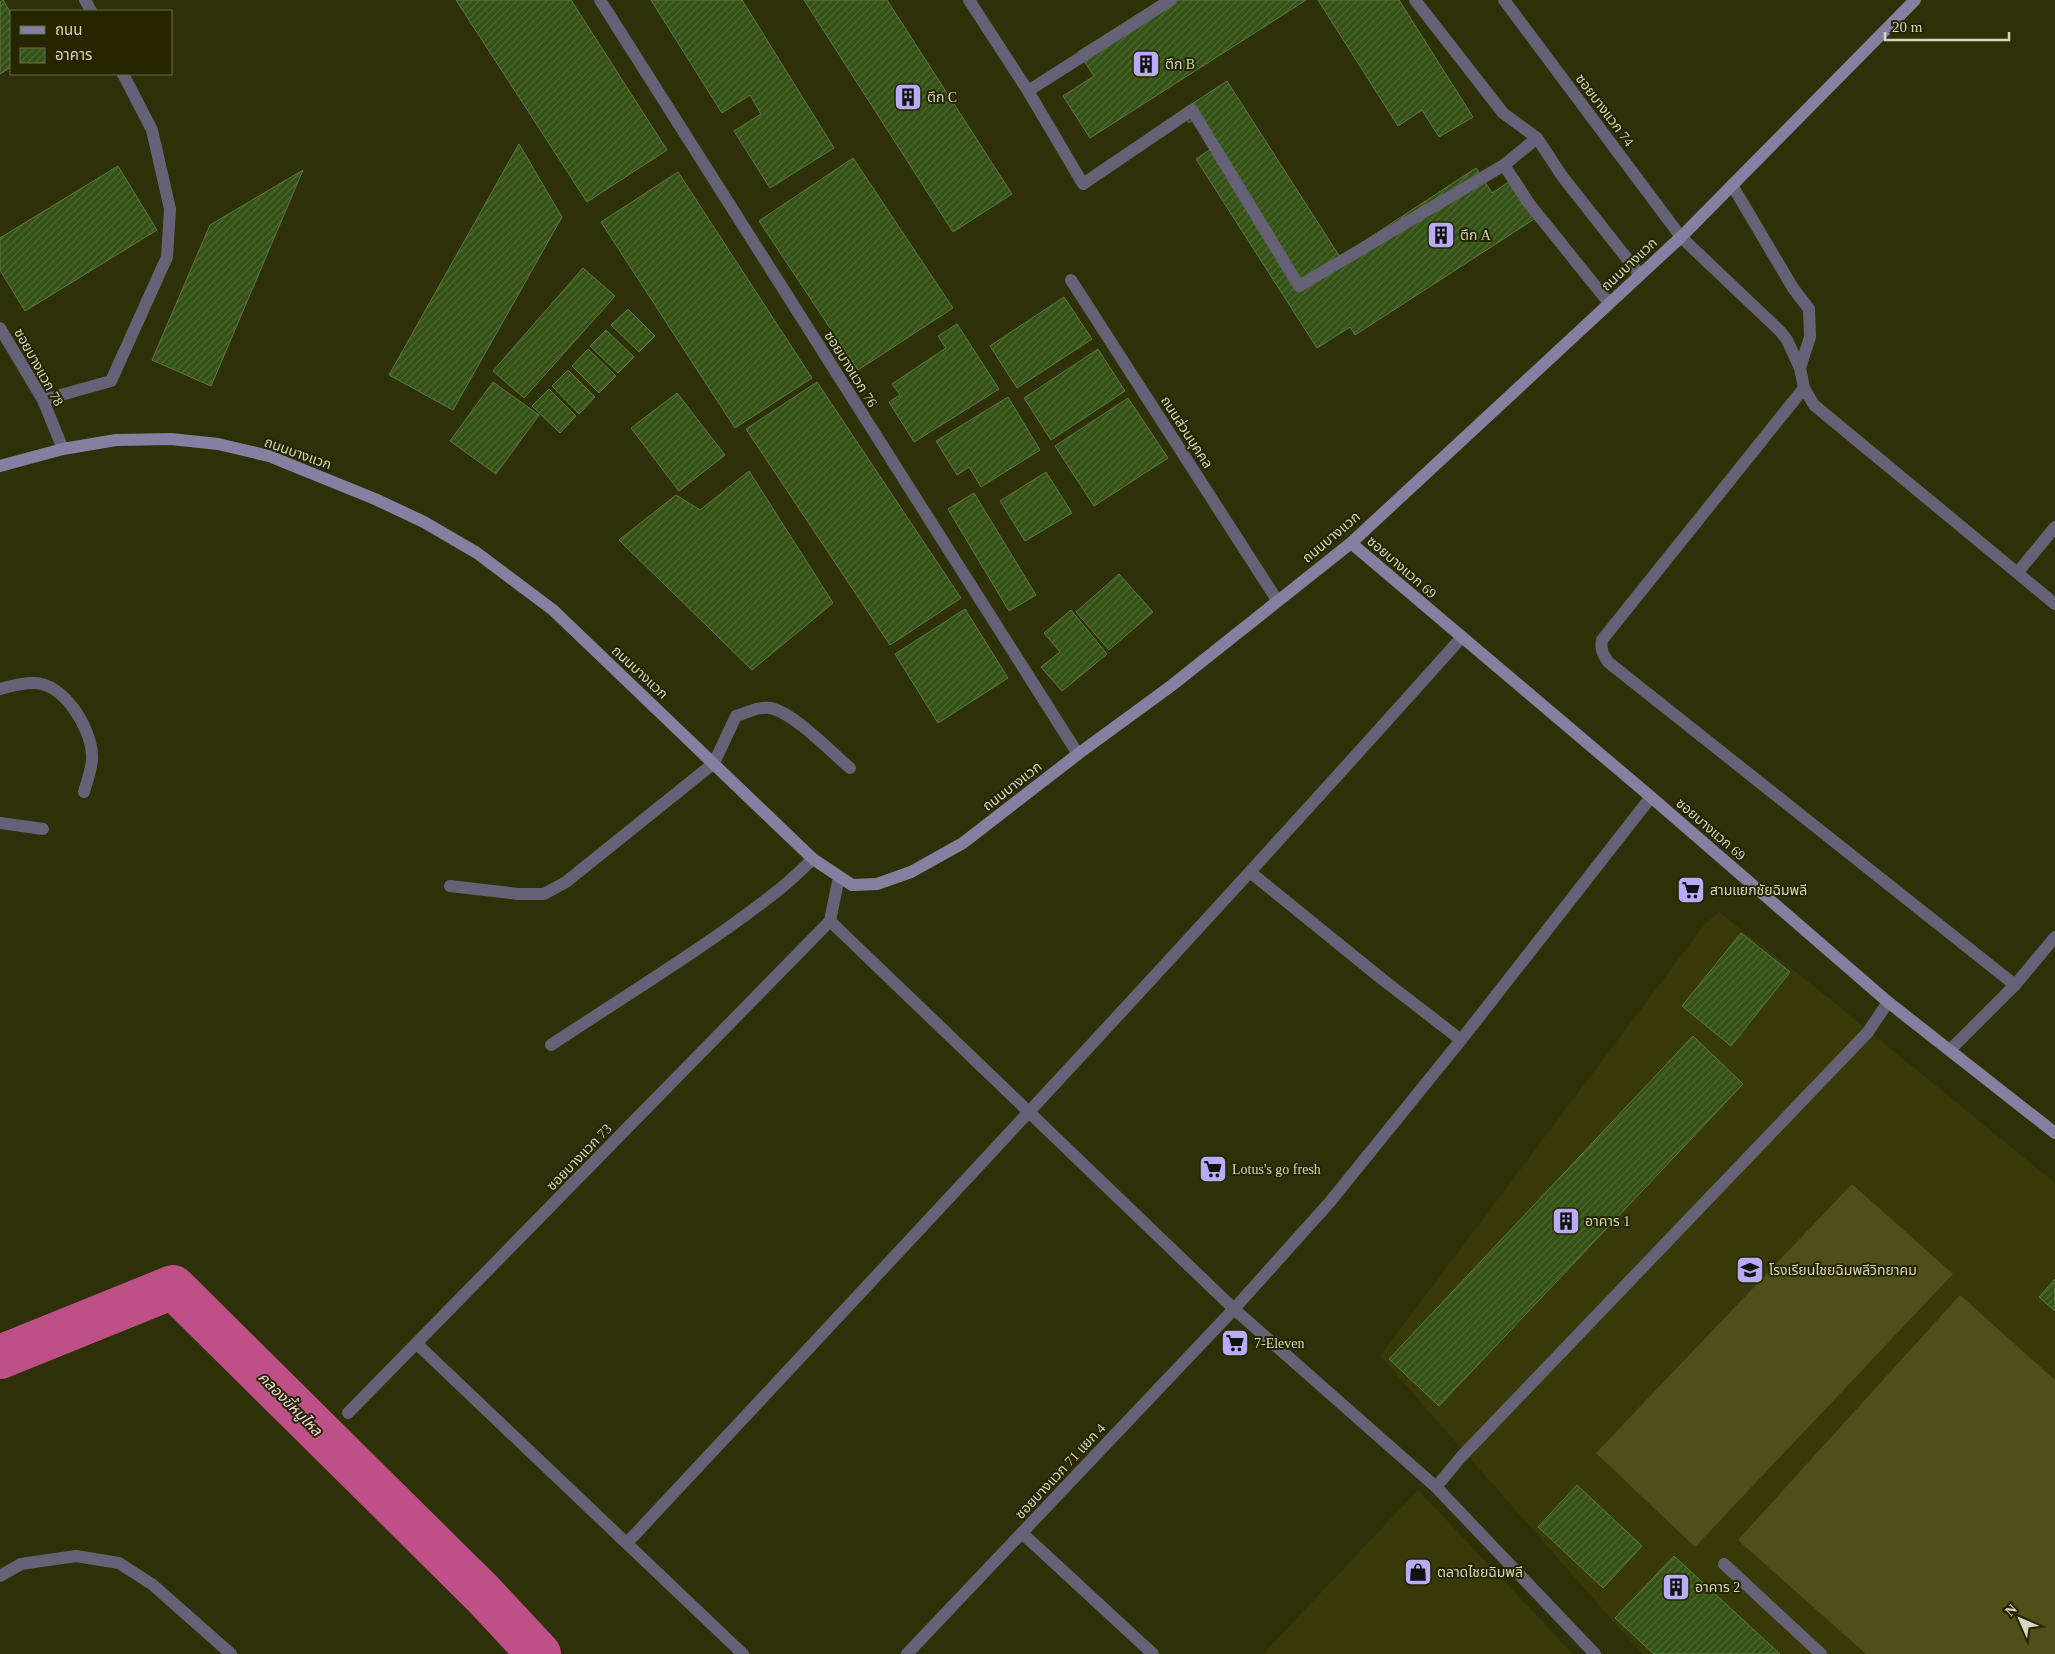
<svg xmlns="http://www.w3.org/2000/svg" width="2055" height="1654" font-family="'Times New Roman','Noto Sans Thai',serif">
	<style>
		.built { fill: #373909 }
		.garden { fill: #4e501a }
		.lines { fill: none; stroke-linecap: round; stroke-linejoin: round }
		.canal { stroke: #bf4f87; stroke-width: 44 }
		.building { fill: url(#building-hatch); stroke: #60784b }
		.lane { stroke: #656277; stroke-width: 12 }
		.street { stroke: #656277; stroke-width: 12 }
		.secondary { stroke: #8580a1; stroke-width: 12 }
		.labels { text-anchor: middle; stroke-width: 4; stroke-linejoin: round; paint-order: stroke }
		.poi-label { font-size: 14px; fill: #d5d7bc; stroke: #252600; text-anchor: start }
		.street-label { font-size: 14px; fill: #d5d7bc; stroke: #252600 }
		.water-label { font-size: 15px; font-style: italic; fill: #f7d8e5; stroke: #252600 }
	</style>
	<defs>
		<pattern id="building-hatch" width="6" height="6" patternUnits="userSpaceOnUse" patternTransform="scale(1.25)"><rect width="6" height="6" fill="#355215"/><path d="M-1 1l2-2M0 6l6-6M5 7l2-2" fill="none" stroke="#516a35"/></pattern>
	</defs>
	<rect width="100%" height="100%" fill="#2e3007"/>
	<path class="built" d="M 1719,912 L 1820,991 L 2055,1183 L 2055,1654 L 1642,1654 L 1380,1356 L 1705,924 Z
		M 1418,1490 L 1573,1654 L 1263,1654 Z"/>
	<path class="garden" d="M 1852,1184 L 1953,1274 L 1695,1547 L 1596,1453 Z
		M 1960,1295 L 2055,1380 L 2055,1654 L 1866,1654 L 1738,1540 Z"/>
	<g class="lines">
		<path class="canal" d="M 0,1357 L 173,1287 L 483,1594 L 539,1654"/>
	</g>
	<path class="building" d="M 3,0 L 11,14 L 11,67 L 0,74 L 0,2 Z
		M 456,0 L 571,0 L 667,150 L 587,202 Z
		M 651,0 L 742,0 L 834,148 L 770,188 L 734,131 L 761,114 L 750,95 L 722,113 Z
		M 804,0 L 887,0 L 1012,194 L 953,232 Z
		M 1160,0 L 1306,0 L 1090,138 L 1063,96 L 1094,76 L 1078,52 Z
		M 1318,0 L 1399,0 L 1473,117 L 1439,137 L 1422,110 L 1398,126 Z
		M 1227,81 L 1340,257 L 1476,168 L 1492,193 L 1518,176 L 1542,214 L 1355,335 L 1350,327 L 1317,348 L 1196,159 L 1218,144 L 1199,115 L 1189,123 L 1181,111 Z
		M 519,144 L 562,217 L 453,410 L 389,375 Z
		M 853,158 L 953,308 L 858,370 L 759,221 Z
		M 118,166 L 157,230 L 25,311 L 0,270 L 0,238 Z
		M 303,170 L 211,386 L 152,360 L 210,225 Z
		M 678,172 L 812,378 L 735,428 L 601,222 Z
		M 583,268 L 615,296 L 524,398 L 493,371 Z
		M 1064,297 L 1092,339 L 1017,388 L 990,346 Z
		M 628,309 L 655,336 L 639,352 L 611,325 Z
		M 957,324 L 999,389 L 914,442 L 889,402 L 900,395 L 892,384 L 946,348 L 938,336 Z
		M 606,330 L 634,357 L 618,373 L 590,346 Z
		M 588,349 L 616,376 L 599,393 L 572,366 Z
		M 1098,349 L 1125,391 L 1051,440 L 1024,398 Z
		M 568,370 L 595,397 L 579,414 L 552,386 Z
		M 493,382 L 539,415 L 496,474 L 450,441 Z
		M 817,382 L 961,598 L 890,645 L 746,429 Z
		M 549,389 L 576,416 L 560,433 L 532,406 Z
		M 677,393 L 725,455 L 679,491 L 631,428 Z
		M 1008,397 L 1040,450 L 981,487 L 969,467 L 957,475 L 936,441 Z
		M 1128,398 L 1168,458 L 1094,506 L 1055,446 Z
		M 749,471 L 833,603 L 752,670 L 619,540 L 676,495 L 700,510 Z
		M 1046,472 L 1072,513 L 1025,541 L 1000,501 Z
		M 974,493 L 1036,595 L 1009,611 L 948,509 Z
		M 1119,574 L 1153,612 L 1109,650 L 1076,612 Z
		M 965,609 L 1008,678 L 938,723 L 895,654 Z
		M 1071,610 L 1107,654 L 1062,691 L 1041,667 L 1060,652 L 1044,633 Z
		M 1741,933 L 1790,972 L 1731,1046 L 1682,1006 Z
		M 1693,1036 L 1743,1084 L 1439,1406 L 1389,1359 Z
		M 2055,1279 L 2055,1311 L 2039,1297 Z
		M 1577,1485 L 1642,1546 L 1603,1588 L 1538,1527 Z
		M 1674,1556 L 1780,1654 L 1654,1654 L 1615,1618 Z"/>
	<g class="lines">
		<path class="lane" d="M 1504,0 L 1681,237 L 1781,332 L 1787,340 L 1800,368 L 1804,388 L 1814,405 L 2055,604
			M 1732,185 L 1793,288 L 1809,309 L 1810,337 L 1800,368
			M 1804,388 L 1602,640 C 1600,649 1603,654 1608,662 L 2015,985
			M 2018,572 L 2055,527
			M 0,689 C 10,686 23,683 34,683 C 64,683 91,728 92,755 C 93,766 87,781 84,792
			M 714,763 L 736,716 C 746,713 759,706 770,708 C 793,712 831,752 850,768
			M 0,823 L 43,829
			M 1951,1049 L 2015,985 L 2055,937
			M 1436,1487 L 1461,1457 L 1868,1032 L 1888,1002
			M 1724,1564 L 1821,1654"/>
		<path class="street" d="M 85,0 L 91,11
			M 600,0 L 1078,754
			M 969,0 L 1028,91 L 1083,184 L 1192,110 L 1299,286 L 1504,165 L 1537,138
			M 1415,0 L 1503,113 L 1537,138 L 1562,176 L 1640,275
			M 1028,91 L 1171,0
			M 1504,165 L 1527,201 L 1609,303
			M 1071,280 L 1277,600
			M 0,328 L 43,400 L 63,449
			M 43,400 L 111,381 L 167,257 L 170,209 L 152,130 L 123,74
			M 1250,872 L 1382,979 L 1461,1040
			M 839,877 L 830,921 L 1234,1309 L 1436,1487 L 1595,1654
			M 450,886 L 518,894 L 544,894 L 566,882 L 714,763
			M 551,1045 C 626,995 705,948 776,892 C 789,882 801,870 813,859
			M 417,1344 L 743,1654
			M 348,1413 L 830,921
			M 1022,1533 L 1153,1654
			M 627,1543 C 907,1243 1188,944 1462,637
			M 0,1576 L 21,1564 L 76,1556 L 119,1563 L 153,1585 L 231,1654
			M 907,1654 L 1234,1309 L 1329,1203 L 1461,1040 L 1651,797"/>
		<path class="secondary" d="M 0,466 L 63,449 L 116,440 L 171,439 L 218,444 L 269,456 L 375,499 L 424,522 L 477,553 L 553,610 L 813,859 L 852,885 L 877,884 L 911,872 L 963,843 L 1078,754 L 1171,686 L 1351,543 L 1681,237 L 1915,0
			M 1351,543 L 1651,797 L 1888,1002 L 2055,1133"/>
	</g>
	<defs>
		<g id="building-square" transform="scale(1.4375)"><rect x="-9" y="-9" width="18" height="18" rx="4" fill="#b8abf7" stroke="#252600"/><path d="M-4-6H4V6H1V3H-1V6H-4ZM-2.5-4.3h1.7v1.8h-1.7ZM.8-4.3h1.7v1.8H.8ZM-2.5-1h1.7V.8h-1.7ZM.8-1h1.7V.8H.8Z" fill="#111"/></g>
		<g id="supermarket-square" transform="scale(1.4375)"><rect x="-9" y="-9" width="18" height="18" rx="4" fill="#b8abf7" stroke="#252600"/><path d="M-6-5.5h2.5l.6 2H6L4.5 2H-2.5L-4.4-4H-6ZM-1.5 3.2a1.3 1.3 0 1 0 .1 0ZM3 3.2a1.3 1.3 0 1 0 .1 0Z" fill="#111"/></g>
		<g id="school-square" transform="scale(1.4375)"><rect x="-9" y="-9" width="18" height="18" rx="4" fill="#b8abf7" stroke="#252600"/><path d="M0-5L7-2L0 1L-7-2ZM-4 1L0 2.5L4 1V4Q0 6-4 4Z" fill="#111"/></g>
		<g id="shop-square" transform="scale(1.4375)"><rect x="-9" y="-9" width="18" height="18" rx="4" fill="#b8abf7" stroke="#252600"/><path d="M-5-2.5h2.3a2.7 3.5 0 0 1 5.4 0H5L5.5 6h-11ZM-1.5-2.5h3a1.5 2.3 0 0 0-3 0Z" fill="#111"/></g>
	</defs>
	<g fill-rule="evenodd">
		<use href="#building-square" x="1146" y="64"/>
		<use href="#building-square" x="908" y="97"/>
		<use href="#building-square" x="1441" y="235"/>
		<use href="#supermarket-square" x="1691" y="890"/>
		<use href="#supermarket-square" x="1213" y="1169"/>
		<use href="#building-square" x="1566" y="1221"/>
		<use href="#school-square" x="1750" y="1270"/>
		<use href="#supermarket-square" x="1235" y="1343"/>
		<use href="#shop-square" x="1418" y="1572"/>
		<use href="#building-square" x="1676" y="1587"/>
	</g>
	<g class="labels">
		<g class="poi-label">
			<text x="1165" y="69">ตึก B</text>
			<text x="927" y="102">ตึก C</text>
			<text x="1460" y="240">ตึก A</text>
			<text x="1710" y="895">สามแยกชัยฉิมพลี</text>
			<text x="1232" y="1174">Lotus's go fresh</text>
			<text x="1585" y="1226">อาคาร 1</text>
			<text x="1769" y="1275">โรงเรียนไชยฉิมพลีวิทยาคม</text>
			<text x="1254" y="1348">7-Eleven</text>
			<text x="1437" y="1577">ตลาดไชยฉิมพลี</text>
			<text x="1695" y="1592">อาคาร 2</text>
		</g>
		<g class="street-label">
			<text transform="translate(1605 110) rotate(53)" y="5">ซอยบางแวก 74</text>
			<text transform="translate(1629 264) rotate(-43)" y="5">ถนนบางแวก</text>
			<text transform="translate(39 367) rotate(61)" y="5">ซอยบางแวก 78</text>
			<text transform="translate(851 369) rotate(58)" y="5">ซอยบางแวก 76</text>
			<text transform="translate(1187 432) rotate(57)" y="5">ถนนส่วนบุคคล</text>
			<text transform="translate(298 453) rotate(20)" y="5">ถนนบางแวก</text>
			<text transform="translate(1331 537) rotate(-40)" y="5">ถนนบางแวก</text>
			<text transform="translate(1402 567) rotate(41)" y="5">ซอยบางแวก 69</text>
			<text transform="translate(640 672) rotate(43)" y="5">ถนนบางแวก</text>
			<text transform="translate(1012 786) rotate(-38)" y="5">ถนนบางแวก</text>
			<text transform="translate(1711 829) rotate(41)" y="5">ซอยบางแวก 69</text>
			<text transform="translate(579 1157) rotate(-46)" y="5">ซอยบางแวก 73</text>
			<text transform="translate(1060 1471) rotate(-47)" y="5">ซอยบางแวก 71 แยก 4</text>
		</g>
		<g class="water-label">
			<text transform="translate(290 1404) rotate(45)" y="5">คลองขี้หมูไหล</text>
		</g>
	</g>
	<rect x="10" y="10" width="162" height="65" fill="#252600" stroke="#6b6d4b"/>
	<rect x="20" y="26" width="25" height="8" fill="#8580a1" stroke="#6b6d4b"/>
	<text x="55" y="35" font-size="15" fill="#d5d7bc">ถนน</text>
	<rect x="20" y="48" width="25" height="15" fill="url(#building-hatch)" stroke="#6b6d4b"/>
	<text x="55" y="60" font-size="15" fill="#d5d7bc">อาคาร</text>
	<g transform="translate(2020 1619) rotate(315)" stroke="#252600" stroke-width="4" paint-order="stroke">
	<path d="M0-4L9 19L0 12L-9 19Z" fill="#d5d7bc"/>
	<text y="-8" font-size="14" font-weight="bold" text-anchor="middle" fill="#d5d7bc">N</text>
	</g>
	<path d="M1885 32v8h124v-8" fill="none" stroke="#d5d7bc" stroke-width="2.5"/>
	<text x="1892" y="32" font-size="15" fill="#d5d7bc" stroke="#252600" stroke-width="4" paint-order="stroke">20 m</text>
</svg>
